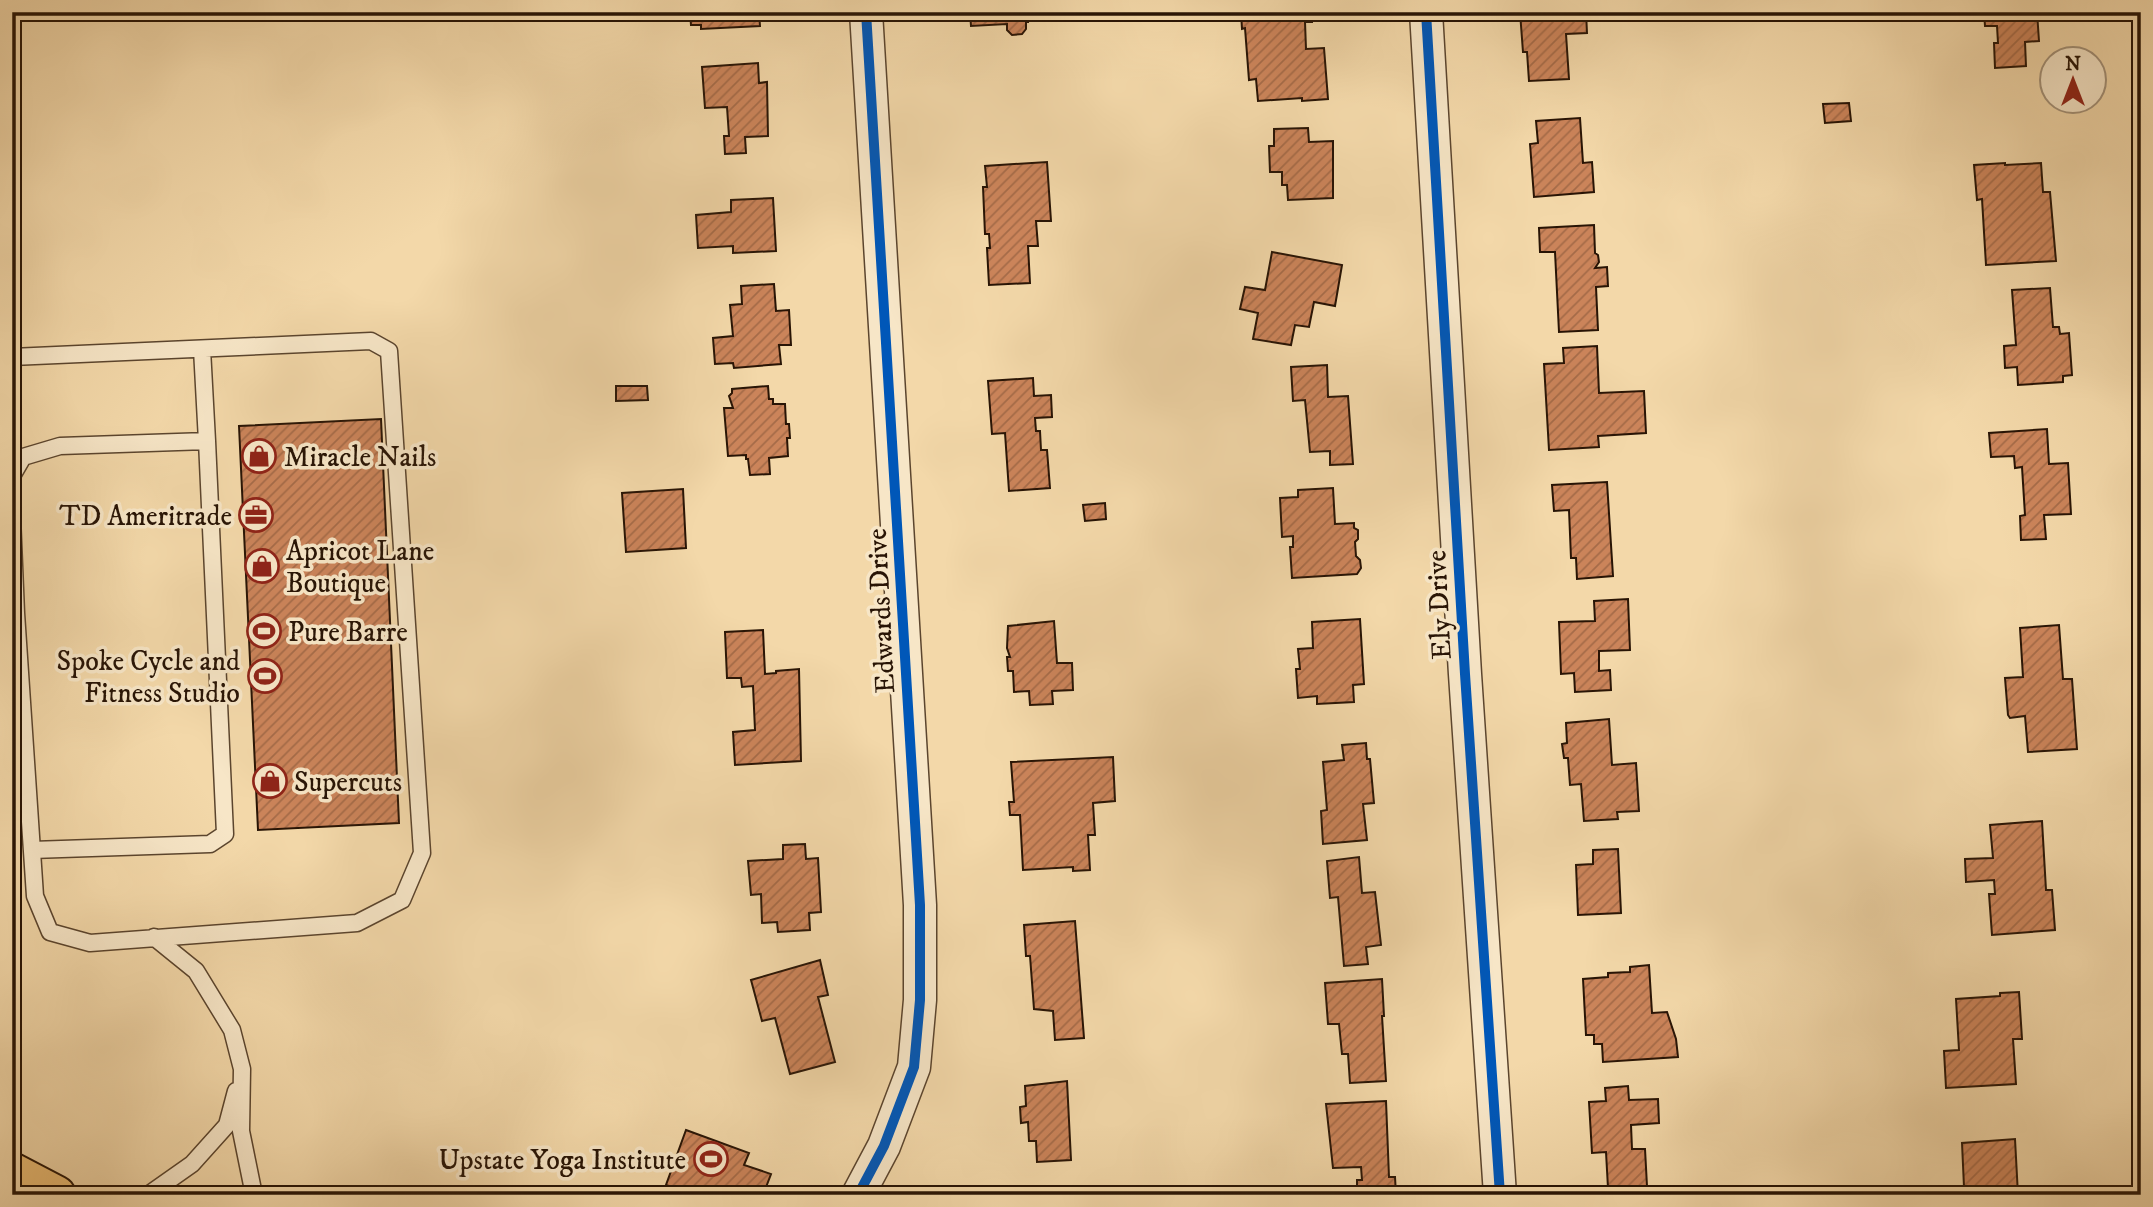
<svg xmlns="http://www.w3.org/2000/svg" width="2153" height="1207" font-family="'IM FELL DW Pica',serif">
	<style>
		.building { fill: url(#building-hatch); stroke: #281405; stroke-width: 2 }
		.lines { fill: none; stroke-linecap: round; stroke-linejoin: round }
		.service-casing { stroke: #5b452e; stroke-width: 19 }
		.minor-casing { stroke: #5b452e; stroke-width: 35 }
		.trunk-casing { stroke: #281405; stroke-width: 42 }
		.service { stroke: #f7e6c7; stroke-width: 16 }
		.minor { stroke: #f7e6c7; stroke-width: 32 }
		.trunk { stroke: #eabc74; stroke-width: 38 }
		.cycleway-casing { stroke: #f7e6c7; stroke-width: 15 }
		.cycleway { stroke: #0057b8; stroke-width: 10 }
		.labels { text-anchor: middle; stroke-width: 7; stroke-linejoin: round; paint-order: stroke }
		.poi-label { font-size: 28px; fill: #281405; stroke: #f7e6c7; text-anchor: start }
		.street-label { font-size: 28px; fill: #281405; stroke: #f7e6c7 }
	</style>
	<defs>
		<pattern id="building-hatch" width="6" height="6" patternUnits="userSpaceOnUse" patternTransform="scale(1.75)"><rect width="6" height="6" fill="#cb845a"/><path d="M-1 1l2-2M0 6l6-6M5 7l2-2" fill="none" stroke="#a56b48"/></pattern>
	</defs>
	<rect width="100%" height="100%" fill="#f3d8a9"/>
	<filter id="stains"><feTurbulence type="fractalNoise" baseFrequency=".00286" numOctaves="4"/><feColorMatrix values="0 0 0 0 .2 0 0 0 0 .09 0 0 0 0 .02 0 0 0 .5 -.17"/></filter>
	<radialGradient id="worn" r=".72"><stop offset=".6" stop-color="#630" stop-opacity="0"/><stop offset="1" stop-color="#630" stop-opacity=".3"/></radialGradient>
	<path class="building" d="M 690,12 L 759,12 L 760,26 L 701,29 L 701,25 L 691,25 Z
		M 970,12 L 1027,12 L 1028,22 L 1026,22 L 1026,29 L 1022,34 L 1012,35 L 1007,30 L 1007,24 L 971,26 Z
		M 1241,12 L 1312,12 L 1312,22 L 1305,22 L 1306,49 L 1324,48 L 1328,99 L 1302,101 L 1302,98 L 1258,101 L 1256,79 L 1249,80 L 1245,28 L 1242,29 Z
		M 1520,12 L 1586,12 L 1587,33 L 1566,34 L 1569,79 L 1529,81 L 1527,52 L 1523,52 Z
		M 1984,12 L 2037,12 L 2039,41 L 2025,42 L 2026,66 L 1995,68 L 1994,43 L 1998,43 L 1997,26 L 1985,26 Z
		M 758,63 L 759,83 L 767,82 L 768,136 L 745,137 L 746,153 L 725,154 L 724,136 L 729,136 L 727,107 L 705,108 L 702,67 Z
		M 1849,103 L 1851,121 L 1825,123 L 1823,104 Z
		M 1580,118 L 1583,163 L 1592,162 L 1594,192 L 1534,197 L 1530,144 L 1538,143 L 1536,121 Z
		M 1308,128 L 1309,142 L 1333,141 L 1333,198 L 1288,200 L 1287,185 L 1282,185 L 1282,172 L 1270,172 L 1269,146 L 1274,146 L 1274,129 Z
		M 1047,162 L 1051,221 L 1036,221 L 1038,246 L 1028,246 L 1030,283 L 989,285 L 987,248 L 990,248 L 989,234 L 985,234 L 983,187 L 987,187 L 985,166 Z
		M 2005,163 L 2005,165 L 2041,163 L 2043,192 L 2050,192 L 2056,261 L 1986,265 L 1982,199 L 1977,200 L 1974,165 Z
		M 773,198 L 776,251 L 733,253 L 733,246 L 698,248 L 696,215 L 731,212 L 731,200 Z
		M 1594,225 L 1595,253 L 1598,255 L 1599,262 L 1595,268 L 1607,267 L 1608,286 L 1596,287 L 1598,330 L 1559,332 L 1555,252 L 1540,252 L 1539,228 Z
		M 1272,252 L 1342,265 L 1335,306 L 1314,302 L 1309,327 L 1295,325 L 1291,345 L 1253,339 L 1258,313 L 1240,309 L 1245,287 L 1265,290 Z
		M 774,284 L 776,311 L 789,310 L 791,345 L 779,345 L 781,364 L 734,368 L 733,363 L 715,364 L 713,338 L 733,336 L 730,305 L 742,304 L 741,286 Z
		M 2050,288 L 2053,327 L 2059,327 L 2060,334 L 2069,333 L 2072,375 L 2063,376 L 2063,382 L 2018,385 L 2017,367 L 2005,368 L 2004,346 L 2016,345 L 2012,290 Z
		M 1597,346 L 1599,393 L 1644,391 L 1646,433 L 1598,436 L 1599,447 L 1549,450 L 1544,364 L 1564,363 L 1563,348 Z
		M 1327,365 L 1328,397 L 1348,396 L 1353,464 L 1330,465 L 1330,451 L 1310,452 L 1305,400 L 1293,401 L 1291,367 Z
		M 1033,378 L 1034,396 L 1051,395 L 1052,417 L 1035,418 L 1036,431 L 1040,431 L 1041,450 L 1047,450 L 1050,488 L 1009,491 L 1005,433 L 992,434 L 988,381 Z
		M 616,386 L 647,386 L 648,400 L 616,401 Z
		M 768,386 L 769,399 L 773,399 L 773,404 L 785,404 L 786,424 L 789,424 L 790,438 L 787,438 L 788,456 L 769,458 L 770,474 L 750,475 L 748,459 L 746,459 L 746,455 L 728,456 L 724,408 L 733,408 L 729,396 L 732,393 L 732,389 Z
		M 381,419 L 399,823 L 258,830 L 239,426 Z
		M 2047,429 L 2049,464 L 2068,463 L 2071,514 L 2044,515 L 2046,539 L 2021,540 L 2020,516 L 2025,515 L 2022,467 L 2015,468 L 2014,456 L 1991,457 L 1989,433 Z
		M 1607,482 L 1613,576 L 1577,579 L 1576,558 L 1571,558 L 1569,510 L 1554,511 L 1552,485 Z
		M 1333,488 L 1335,524 L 1354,523 L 1354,528 L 1358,530 L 1358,539 L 1355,542 L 1356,556 L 1360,560 L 1361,568 L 1357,574 L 1292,578 L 1290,547 L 1293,547 L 1293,536 L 1282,537 L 1280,498 L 1298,497 L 1298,490 Z
		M 683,489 L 686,548 L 626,552 L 622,493 Z
		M 1105,503 L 1106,519 L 1085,521 L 1083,505 Z
		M 1628,599 L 1630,650 L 1599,651 L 1599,671 L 1610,670 L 1611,690 L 1575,692 L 1574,673 L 1561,674 L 1559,622 L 1595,621 L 1594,601 Z
		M 1360,619 L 1364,684 L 1353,685 L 1354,702 L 1317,704 L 1317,696 L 1298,698 L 1296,669 L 1300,669 L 1298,649 L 1313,648 L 1312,622 Z
		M 1054,621 L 1057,663 L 1072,663 L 1073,690 L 1052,691 L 1053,704 L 1030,705 L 1029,691 L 1014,692 L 1013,671 L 1008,671 L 1007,657 L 1010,657 L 1007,648 L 1008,626 Z
		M 2059,625 L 2063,679 L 2072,679 L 2077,749 L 2028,752 L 2025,716 L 2010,718 L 2008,715 L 2005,678 L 2023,677 L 2020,628 Z
		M 763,630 L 765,674 L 776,673 L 776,671 L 799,669 L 801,761 L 735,765 L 733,732 L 755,730 L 753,686 L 742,687 L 741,678 L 727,678 L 725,632 Z
		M 1609,719 L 1612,765 L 1636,763 L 1639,811 L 1617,812 L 1618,819 L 1584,821 L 1581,784 L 1570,785 L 1568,758 L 1564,758 L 1562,744 L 1567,743 L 1566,723 Z
		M 1366,743 L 1367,759 L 1370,759 L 1374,803 L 1363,804 L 1367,840 L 1323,844 L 1321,811 L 1327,810 L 1323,762 L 1344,760 L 1342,745 Z
		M 1113,757 L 1115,801 L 1093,803 L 1095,835 L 1088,835 L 1090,870 L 1073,871 L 1073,867 L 1023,870 L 1020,815 L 1010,815 L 1009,802 L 1014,802 L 1011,762 Z
		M 2042,821 L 2046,890 L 2052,890 L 2055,930 L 1992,935 L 1989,894 L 1995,894 L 1994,880 L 1966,882 L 1965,859 L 1993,858 L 1990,825 Z
		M 805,844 L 806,859 L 818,858 L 821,912 L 809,913 L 810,930 L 778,932 L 777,922 L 762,923 L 761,894 L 751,895 L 748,861 L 783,859 L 783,845 Z
		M 1618,849 L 1621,913 L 1578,915 L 1576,865 L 1593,864 L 1593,850 Z
		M 1359,857 L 1362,893 L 1375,892 L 1381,945 L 1366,947 L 1368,964 L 1344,966 L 1338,897 L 1330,898 L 1327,861 Z
		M 1075,921 L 1084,1038 L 1055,1040 L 1053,1011 L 1034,1009 L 1030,956 L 1026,956 L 1024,925 Z
		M 820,960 L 828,995 L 818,997 L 835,1062 L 790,1074 L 775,1018 L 762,1021 L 751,980 Z
		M 1649,965 L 1652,1013 L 1667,1012 L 1676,1039 L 1678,1057 L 1603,1062 L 1602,1044 L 1594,1044 L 1594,1035 L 1586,1035 L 1583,979 L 1608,977 L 1608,973 L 1630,972 L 1630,967 Z
		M 1382,979 L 1384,1016 L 1382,1016 L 1386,1081 L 1350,1083 L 1348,1054 L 1342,1054 L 1339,1024 L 1328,1024 L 1325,983 Z
		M 2019,992 L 2022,1039 L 2013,1039 L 2016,1084 L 1946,1088 L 1944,1051 L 1959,1050 L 1956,999 L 2000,996 L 2000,993 Z
		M 1067,1081 L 1071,1160 L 1037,1162 L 1036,1141 L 1029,1141 L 1028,1122 L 1021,1123 L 1020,1107 L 1026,1106 L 1025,1086 Z
		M 1628,1086 L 1629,1100 L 1658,1099 L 1659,1123 L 1631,1125 L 1632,1149 L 1645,1149 L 1647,1186 L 1608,1188 L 1606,1152 L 1592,1153 L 1589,1102 L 1606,1101 L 1605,1088 Z
		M 1386,1101 L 1389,1177 L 1395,1177 L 1396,1195 L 1357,1195 L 1357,1180 L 1362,1180 L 1361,1167 L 1333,1168 L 1326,1104 Z
		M 686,1130 L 749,1153 L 744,1165 L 771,1174 L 763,1195 L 693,1195 L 666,1185 Z
		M 2015,1139 L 2018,1195 L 1962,1195 L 1962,1187 L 1964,1187 L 1962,1143 Z"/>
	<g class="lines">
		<g class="service-casing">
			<path id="service" d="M 12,357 L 371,341 L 389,351 L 422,853 L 402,900 L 357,923 L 90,943 L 50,932 L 35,896 L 16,613 L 12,517
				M 12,476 L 23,457 L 60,446 L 207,441 L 202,349
				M 32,850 L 210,844 L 225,834 L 207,441
				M 154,937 L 196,971 L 232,1030 L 242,1069 L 241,1131 L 254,1195
				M 148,1195 L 192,1164 L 227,1125 L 236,1091"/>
		</g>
		<g class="minor-casing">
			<path id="minor" d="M 1426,12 L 1465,674 L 1500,1195
				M 858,1195 L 884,1146 L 914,1067 L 920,1000 L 920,905 L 866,12"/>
		</g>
		<g class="trunk-casing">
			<path id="trunk" d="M 12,1172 L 56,1195"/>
		</g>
		<use href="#service" class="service"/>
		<use href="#minor" class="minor"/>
		<use href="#trunk" class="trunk"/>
		<g class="cycleway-casing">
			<path id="cycleway" d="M 1426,12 L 1465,674 L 1500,1195
				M 858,1195 L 884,1146 L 914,1067 L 920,1000 L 920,905 L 866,12"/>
		</g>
		<use href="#cycleway" class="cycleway"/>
	</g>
	<defs>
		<g id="shop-ring" transform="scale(1.75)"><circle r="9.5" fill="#f7e6c7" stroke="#8f2418" stroke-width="1.5"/><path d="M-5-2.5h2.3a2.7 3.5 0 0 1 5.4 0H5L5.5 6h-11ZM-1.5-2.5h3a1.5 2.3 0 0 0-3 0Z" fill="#8f2418"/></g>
		<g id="office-ring" transform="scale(1.75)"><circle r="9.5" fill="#f7e6c7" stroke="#8f2418" stroke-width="1.5"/><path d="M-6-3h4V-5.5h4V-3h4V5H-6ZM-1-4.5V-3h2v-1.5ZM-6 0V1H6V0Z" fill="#8f2418"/></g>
		<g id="stadium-ring" transform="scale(1.75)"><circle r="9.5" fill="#f7e6c7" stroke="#8f2418" stroke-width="1.5"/><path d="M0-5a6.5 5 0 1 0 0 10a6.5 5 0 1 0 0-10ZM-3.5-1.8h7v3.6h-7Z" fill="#8f2418"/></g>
	</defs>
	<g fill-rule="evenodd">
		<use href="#shop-ring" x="259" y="456"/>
		<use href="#office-ring" x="256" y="515"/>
		<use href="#shop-ring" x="262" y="566"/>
		<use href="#stadium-ring" x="264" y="631"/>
		<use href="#stadium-ring" x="265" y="676"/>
		<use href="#shop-ring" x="270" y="781"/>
		<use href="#stadium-ring" x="711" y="1159"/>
	</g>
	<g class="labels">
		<g class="poi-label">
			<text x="284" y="466">Miracle Nails</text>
			<text x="232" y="525" text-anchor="end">TD Ameritrade</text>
			<text x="286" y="560">Apricot Lane<tspan x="286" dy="32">Boutique</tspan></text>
			<text x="288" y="641">Pure Barre</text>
			<text x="240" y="670" text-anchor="end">Spoke Cycle and<tspan x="240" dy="32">Fitness Studio</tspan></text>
			<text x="294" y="791">Supercuts</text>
			<text x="686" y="1169" text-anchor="end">Upstate Yoga Institute</text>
		</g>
		<g class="street-label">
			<text transform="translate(1438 605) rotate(-93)" y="10">Ely Drive</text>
			<text transform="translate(880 611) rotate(-93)" y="10">Edwards Drive</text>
		</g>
	</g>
	<rect width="2153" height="1207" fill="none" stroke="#f3d8a9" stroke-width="42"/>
	<rect x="14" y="14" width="2125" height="1179" fill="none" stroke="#281405" stroke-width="3.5"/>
	<rect x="21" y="21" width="2111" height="1165" fill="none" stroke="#281405" stroke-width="2"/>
	<g transform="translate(2073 80)"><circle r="33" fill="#f7e6c7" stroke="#a49279" stroke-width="2"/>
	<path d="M0-5L12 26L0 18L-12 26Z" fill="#8f2418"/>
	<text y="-10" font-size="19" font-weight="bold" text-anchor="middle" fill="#281405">N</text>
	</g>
	<rect width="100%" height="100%" filter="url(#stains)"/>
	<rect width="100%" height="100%" fill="url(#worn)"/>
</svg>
